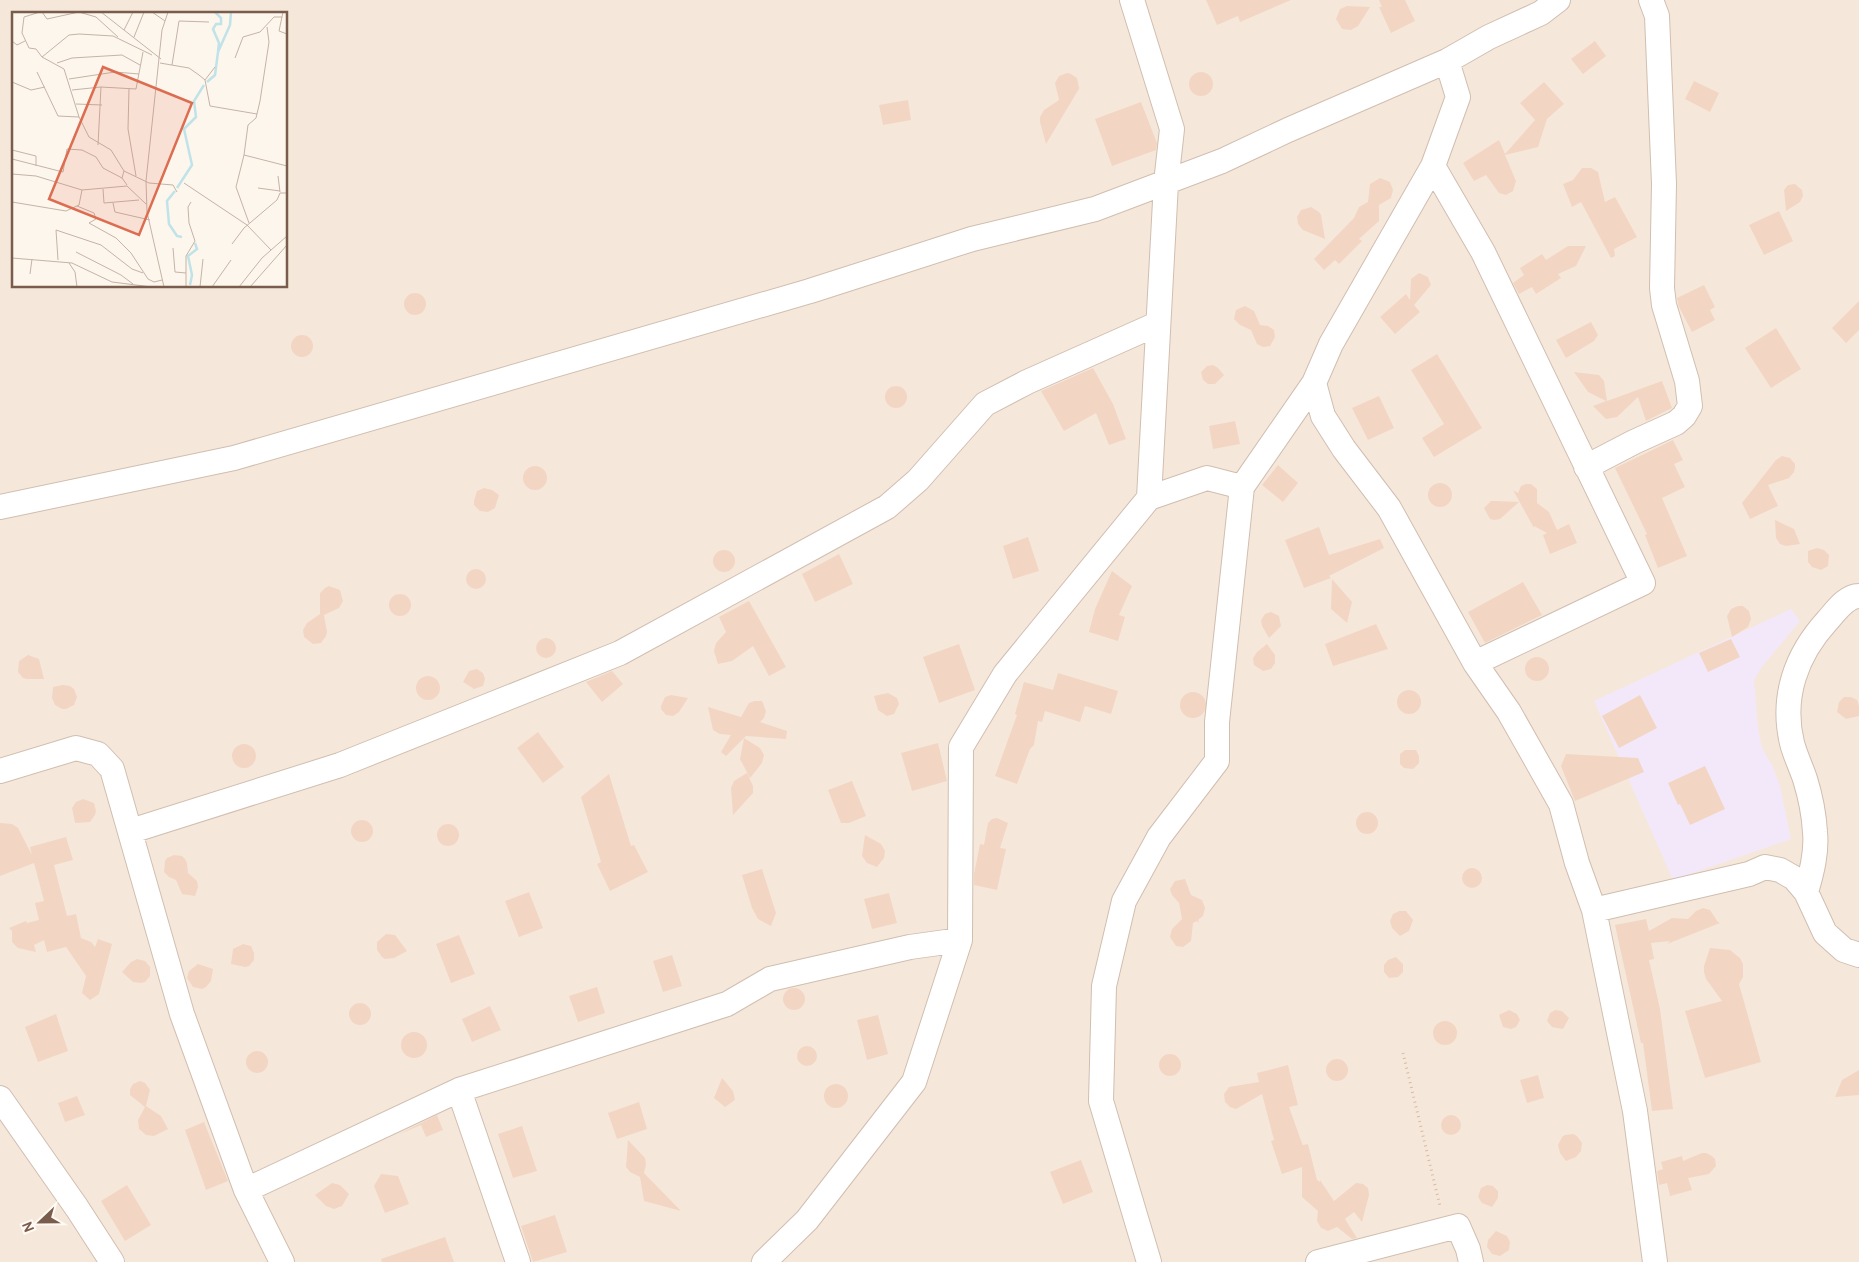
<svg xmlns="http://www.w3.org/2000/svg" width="1859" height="1262" font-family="Overpass,sans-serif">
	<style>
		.residential { fill: #f5e8da; fill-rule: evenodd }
		.education { fill: #f3e8fa }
		.building { fill: #f3d5c3 }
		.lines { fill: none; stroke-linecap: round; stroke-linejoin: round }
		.street-casing { stroke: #d1beb0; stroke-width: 26 }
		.path { stroke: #d9b8a5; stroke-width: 3; stroke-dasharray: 1 4; stroke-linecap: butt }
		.street { stroke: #fff; stroke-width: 24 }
		.inset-river { fill: none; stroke: #bfe3e8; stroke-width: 2.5 }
		.inset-road { fill: none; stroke: #c5b3a7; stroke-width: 1 }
		.view { fill: #dc6d51; fill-opacity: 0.15; stroke: #dc6d51; stroke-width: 2.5 }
		.inset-edge { fill: none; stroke: #7a5c4d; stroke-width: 2.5 }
	</style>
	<rect width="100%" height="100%" fill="#fdf6ec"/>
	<path class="residential" d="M 0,0 L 1859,0 L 1859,1262 L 0,1262 ZM 14,14 L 286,14 L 286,286 L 14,286 Z"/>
	<path class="education" d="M 1791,609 L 1800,621 L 1761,668 L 1754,680 L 1758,728 L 1762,748 L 1773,767 L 1780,786 L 1791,839 L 1673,880 L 1594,701 Z"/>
	<path class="building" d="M 1206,0 L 1291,0 L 1240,22 L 1238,16 L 1217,25 Z
		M 1379,0 L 1405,0 L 1415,21 L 1391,33 L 1379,7 L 1382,7 Z
		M 1347,6 L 1370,7 L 1358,26 L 1351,30 L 1342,29 L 1336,19 L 1340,9 Z
		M 1595,41 L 1606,56 L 1583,74 L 1571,59 Z
		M1189 84a12 12 0 1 1 24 0a12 12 0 1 1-24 0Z
		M 1067,73 L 1071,74 L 1077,78 L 1079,88 L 1080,87 L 1046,144 L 1040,122 L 1040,117 L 1044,110 L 1059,100 L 1055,83 L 1059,76 Z
		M 1694,81 L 1719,93 L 1710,112 L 1685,99 Z
		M 1544,82 L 1564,104 L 1547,119 L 1538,147 L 1505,155 L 1516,181 L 1513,191 L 1506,195 L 1499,193 L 1486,175 L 1474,181 L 1463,163 L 1499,140 L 1505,154 L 1535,120 L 1520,103 Z
		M 908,100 L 911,120 L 883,125 L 879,105 Z
		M 1141,102 L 1157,143 L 1156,150 L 1112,166 L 1095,119 Z
		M 1582,168 L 1591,168 L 1598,172 L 1605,202 L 1615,197 L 1637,237 L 1614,249 L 1615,256 L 1611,258 L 1581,202 L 1572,207 L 1563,184 L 1573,180 Z
		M 1380,178 L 1390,182 L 1393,190 L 1391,198 L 1379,205 L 1379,221 L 1359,239 L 1362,241 L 1339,264 L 1335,260 L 1324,270 L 1314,259 L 1354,218 L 1359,207 L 1368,202 L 1370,184 Z
		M 1795,184 L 1802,190 L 1803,196 L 1800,202 L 1786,211 L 1784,190 L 1788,185 Z
		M 1311,207 L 1319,212 L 1321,215 L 1325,239 L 1303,230 L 1298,224 L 1297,217 L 1301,210 Z
		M 1779,211 L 1793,241 L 1764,255 L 1749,225 Z
		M 1568,246 L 1586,246 L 1576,266 L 1558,274 L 1561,278 L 1536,294 L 1532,287 L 1519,294 L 1513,283 L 1524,275 L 1520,268 L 1542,254 L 1546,260 Z
		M 1419,273 L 1428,277 L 1431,285 L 1414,305 L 1420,312 L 1395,334 L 1380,317 L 1406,294 L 1410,300 L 1411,279 Z
		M 1704,285 L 1715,307 L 1710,310 L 1715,320 L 1692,332 L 1679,307 L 1677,298 Z
		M404 304a11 11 0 1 1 22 0a11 11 0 1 1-22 0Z
		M 1859,301 L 1859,330 L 1846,343 L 1832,328 Z
		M 1245,306 L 1254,311 L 1260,325 L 1268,326 L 1274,330 L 1275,337 L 1270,346 L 1263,347 L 1257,344 L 1251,330 L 1240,325 L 1234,319 L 1236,310 Z
		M 1591,322 L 1598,335 L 1594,341 L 1566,358 L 1556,340 Z
		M 1776,328 L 1801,369 L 1771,388 L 1745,348 Z
		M291 346a11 11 0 1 1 22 0a11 11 0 1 1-22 0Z
		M 1437,354 L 1482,428 L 1434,457 L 1422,438 L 1444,424 L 1411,370 Z
		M 1213,365 L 1218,368 L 1224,375 L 1215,384 L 1208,384 L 1203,380 L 1201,372 L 1207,366 Z
		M 1093,368 L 1113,404 L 1126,439 L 1109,445 L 1096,413 L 1064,431 L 1041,391 Z
		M 1574,372 L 1599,375 L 1604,381 L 1607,401 L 1662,381 L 1672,408 L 1646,421 L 1638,397 L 1617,417 L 1606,419 L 1593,406 L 1606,401 L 1588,392 Z
		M885 397a11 11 0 1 1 22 0a11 11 0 1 1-22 0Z
		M 1379,396 L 1394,428 L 1368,440 L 1352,408 Z
		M 1235,421 L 1240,444 L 1213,449 L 1209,426 Z
		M 1673,440 L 1683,460 L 1674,464 L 1685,487 L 1662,498 L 1687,556 L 1658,568 L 1645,535 L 1647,534 L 1615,468 Z
		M 1782,456 L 1790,458 L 1795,464 L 1795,468 L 1794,472 L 1789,478 L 1768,485 L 1778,506 L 1750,519 L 1742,503 L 1776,460 Z
		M 1278,465 L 1298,483 L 1283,502 L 1262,485 Z
		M523 478a12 12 0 1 1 24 0a12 12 0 1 1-24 0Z
		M1428 495a12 12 0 1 1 24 0a12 12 0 1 1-24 0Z
		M 1526,484 L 1531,484 L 1537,489 L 1537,503 L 1549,512 L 1557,530 L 1569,524 L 1577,543 L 1550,554 L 1543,535 L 1547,533 L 1534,526 L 1534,528 L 1513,490 L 1518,493 L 1521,486 Z
		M 484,488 L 492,490 L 499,495 L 495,508 L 488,512 L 480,511 L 474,505 L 474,501 L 477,491 Z
		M 1491,501 L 1495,501 L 1519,502 L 1500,519 L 1494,520 L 1490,519 L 1484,508 Z
		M 1775,520 L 1794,529 L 1800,544 L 1786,546 L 1780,544 L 1776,538 Z
		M 1319,527 L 1329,555 L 1380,539 L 1384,548 L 1329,576 L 1331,578 L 1304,588 L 1285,540 Z
		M 1028,537 L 1039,571 L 1013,579 L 1003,546 Z
		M 1817,548 L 1824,550 L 1829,555 L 1828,566 L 1821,570 L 1812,567 L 1808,562 L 1808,551 Z
		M713 561a11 11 0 1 1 22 0a11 11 0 1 1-22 0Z
		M 839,554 L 853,584 L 815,602 L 802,574 Z
		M466 579a10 10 0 1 1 20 0a10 10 0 1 1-20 0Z
		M 1112,571 L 1132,586 L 1119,615 L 1125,617 L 1118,641 L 1089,632 L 1095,609 Z
		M 1332,579 L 1352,602 L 1347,623 L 1331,609 Z
		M 1523,582 L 1542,615 L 1485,643 L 1468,612 Z
		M 329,586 L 340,590 L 343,601 L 339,608 L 324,615 L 327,632 L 326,636 L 321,643 L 313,644 L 304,637 L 303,630 L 307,623 L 320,614 L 320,593 L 325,588 Z
		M389 605a11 11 0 1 1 22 0a11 11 0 1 1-22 0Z
		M 749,601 L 786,667 L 769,676 L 753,646 L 732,661 L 718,664 L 714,651 L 716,643 L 726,632 L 719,617 Z
		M 1738,606 L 1743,606 L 1749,611 L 1751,619 L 1748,627 L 1732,637 L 1727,616 L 1731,609 Z
		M 1271,612 L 1279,616 L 1281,626 L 1269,638 L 1262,626 L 1261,620 L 1265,614 Z
		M 1376,624 L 1388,649 L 1333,666 L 1325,644 Z
		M536 648a10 10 0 1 1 20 0a10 10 0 1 1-20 0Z
		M 1731,639 L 1740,657 L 1708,672 L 1699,653 Z
		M 959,644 L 975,690 L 939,703 L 923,657 Z
		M 1267,644 L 1275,655 L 1275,663 L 1271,669 L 1263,671 L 1254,665 L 1253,658 L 1257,652 Z
		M 28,655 L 39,659 L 44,679 L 27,679 L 23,678 L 18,672 L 19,661 Z
		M1525 669a12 12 0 1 1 24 0a12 12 0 1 1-24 0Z
		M 477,669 L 483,673 L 485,679 L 483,686 L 474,689 L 463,682 L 469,671 Z
		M 612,671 L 623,684 L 602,702 L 586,682 Z
		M 1058,673 L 1118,691 L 1111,714 L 1085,706 L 1080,722 L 1045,711 L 1042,722 L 1038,721 L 1034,745 L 1030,749 L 1017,784 L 995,776 L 1017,715 L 1015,714 L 1024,682 L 1053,690 Z
		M416 688a12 12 0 1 1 24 0a12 12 0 1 1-24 0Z
		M 63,685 L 70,686 L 74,689 L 77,697 L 74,705 L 66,709 L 62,709 L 55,705 L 52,698 L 53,687 Z
		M1397 702a12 12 0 1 1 24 0a12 12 0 1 1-24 0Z
		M1180 705a13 13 0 1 1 26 0a13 13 0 1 1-26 0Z
		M 888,693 L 897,698 L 899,704 L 894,714 L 887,716 L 878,710 L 874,696 Z
		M 671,695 L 688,698 L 679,712 L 673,716 L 666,715 L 661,709 L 661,706 L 665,697 Z
		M 1640,695 L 1657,728 L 1619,748 L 1602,716 Z
		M 1844,697 L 1851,697 L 1857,700 L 1859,706 L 1859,716 L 1846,719 L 1837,712 L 1839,702 Z
		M 754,701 L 762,701 L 766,711 L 764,718 L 760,722 L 787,731 L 786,739 L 746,736 L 726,756 L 721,752 L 731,735 L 720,734 L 713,730 L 708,707 L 741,717 L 749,703 Z
		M 538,732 L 564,767 L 543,783 L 517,748 Z
		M 744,738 L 760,748 L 764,755 L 762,763 L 750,778 L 740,759 Z
		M 938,743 L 947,781 L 912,791 L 901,753 Z
		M232 756a12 12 0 1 1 24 0a12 12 0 1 1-24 0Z
		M 1405,750 L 1416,750 L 1419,756 L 1419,763 L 1413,769 L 1404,768 L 1400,764 L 1400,754 Z
		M 1566,754 L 1638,758 L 1644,772 L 1575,801 L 1561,766 Z
		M 1705,766 L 1725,809 L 1690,825 L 1680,804 L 1678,805 L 1668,783 Z
		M 747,773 L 753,786 L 753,793 L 733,815 L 731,788 L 734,781 Z
		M 609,774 L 631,846 L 634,845 L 648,872 L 610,891 L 597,864 L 601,862 L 581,797 Z
		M 852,781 L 866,816 L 849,823 L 841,823 L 828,790 Z
		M 83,799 L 94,803 L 96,811 L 95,815 L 90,822 L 75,823 L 72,808 L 76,802 Z
		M1356 823a11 11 0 1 1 22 0a11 11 0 1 1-22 0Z
		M 997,818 L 1008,823 L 1000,848 L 1006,849 L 997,890 L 974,885 L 974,874 L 980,844 L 984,845 L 988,823 L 992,819 Z
		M351 831a11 11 0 1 1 22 0a11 11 0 1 1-22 0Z
		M 0,823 L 12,824 L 18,828 L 32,855 L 30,847 L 66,837 L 73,860 L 54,865 L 67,916 L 76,914 L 81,938 L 91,942 L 95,947 L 98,939 L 112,944 L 99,994 L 90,1000 L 82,993 L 86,976 L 66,947 L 47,952 L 44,940 L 34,945 L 36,952 L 18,948 L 12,942 L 12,931 L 9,928 L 26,921 L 27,923 L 39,920 L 35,903 L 44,901 L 34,863 L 0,876 Z
		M437 835a11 11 0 1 1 22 0a11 11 0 1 1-22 0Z
		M 865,835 L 881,844 L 885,851 L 884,858 L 877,867 L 867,863 L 862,856 Z
		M 174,855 L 182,856 L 185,859 L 187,863 L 188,873 L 197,881 L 198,887 L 195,896 L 182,894 L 176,880 L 169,877 L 164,872 L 165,861 L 167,858 Z
		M1462 878a10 10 0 1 1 20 0a10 10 0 1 1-20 0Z
		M 762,869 L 776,913 L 771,926 L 758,919 L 752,908 L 742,875 Z
		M 1185,879 L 1191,895 L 1202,900 L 1205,908 L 1203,916 L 1198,920 L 1199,923 L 1197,921 L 1193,923 L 1191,941 L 1183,947 L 1176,946 L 1170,937 L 1172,929 L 1182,919 L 1179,903 L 1172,895 L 1170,889 L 1175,881 Z
		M 529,892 L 543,928 L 519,937 L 505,901 Z
		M 889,893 L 897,923 L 872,929 L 864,899 Z
		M 1703,908 L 1710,910 L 1718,922 L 1720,923 L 1667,944 L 1670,941 L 1651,943 L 1654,959 L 1649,960 L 1660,1009 L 1673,1109 L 1652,1111 L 1643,1043 L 1641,1043 L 1615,925 L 1646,919 L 1649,931 L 1672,918 L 1688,919 L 1696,911 Z
		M 1399,911 L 1406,911 L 1413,920 L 1409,931 L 1400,936 L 1392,928 L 1390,921 L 1393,914 Z
		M 386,934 L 395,935 L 407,951 L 394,958 L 385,959 L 382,957 L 377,950 L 377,942 Z
		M 459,935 L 475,974 L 451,983 L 436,944 Z
		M 243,944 L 251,946 L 254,953 L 254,960 L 249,966 L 245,967 L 231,964 L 233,949 Z
		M 1710,948 L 1730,950 L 1740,958 L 1743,964 L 1743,977 L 1739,984 L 1761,1062 L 1705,1078 L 1685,1011 L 1722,1001 L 1706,979 L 1704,972 L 1704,966 Z
		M 672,955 L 682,986 L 663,992 L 653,961 Z
		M 1396,957 L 1403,964 L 1403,972 L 1398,977 L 1389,978 L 1384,972 L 1384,965 L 1388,960 Z
		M 137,959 L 145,961 L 150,967 L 150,976 L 145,982 L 141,983 L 133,982 L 122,972 L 131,962 Z
		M 198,964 L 213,969 L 211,981 L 206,987 L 202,989 L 193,987 L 187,978 L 189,971 Z
		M 597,987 L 605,1013 L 578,1022 L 569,996 Z
		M783 999a11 11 0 1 1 22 0a11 11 0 1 1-22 0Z
		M349 1014a11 11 0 1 1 22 0a11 11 0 1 1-22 0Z
		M 490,1006 L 501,1030 L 472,1042 L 462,1019 Z
		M 1509,1010 L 1517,1014 L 1520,1020 L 1516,1027 L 1511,1029 L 1503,1027 L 1499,1015 Z
		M 1555,1010 L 1562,1011 L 1569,1018 L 1563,1029 L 1552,1027 L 1547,1021 L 1550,1013 Z
		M 56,1014 L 68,1051 L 38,1062 L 25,1027 Z
		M 878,1015 L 888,1054 L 867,1060 L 857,1020 Z
		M1433 1033a12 12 0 1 1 24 0a12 12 0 1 1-24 0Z
		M401 1045a13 13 0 1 1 26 0a13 13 0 1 1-26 0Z
		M797 1056a10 10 0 1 1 20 0a10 10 0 1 1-20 0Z
		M246 1062a11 11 0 1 1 22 0a11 11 0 1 1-22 0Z
		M1159 1065a11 11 0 1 1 22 0a11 11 0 1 1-22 0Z
		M1326 1070a11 11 0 1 1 22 0a11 11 0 1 1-22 0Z
		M 1288,1065 L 1298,1105 L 1289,1107 L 1303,1146 L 1303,1145 L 1308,1144 L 1317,1180 L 1320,1182 L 1320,1180 L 1334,1201 L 1356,1183 L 1363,1184 L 1368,1188 L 1369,1195 L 1362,1222 L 1354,1212 L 1345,1219 L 1357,1238 L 1352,1239 L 1337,1227 L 1328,1231 L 1321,1228 L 1317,1221 L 1318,1211 L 1302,1197 L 1302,1167 L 1282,1174 L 1271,1141 L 1274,1140 L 1262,1094 L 1236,1109 L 1230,1107 L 1225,1102 L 1224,1094 L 1229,1087 L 1259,1082 L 1257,1073 Z
		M 1859,1070 L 1859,1095 L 1835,1097 L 1842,1080 Z
		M 1538,1075 L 1544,1098 L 1527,1103 L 1520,1080 Z
		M 722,1078 L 733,1091 L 735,1100 L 725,1107 L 714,1098 Z
		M 140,1081 L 145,1083 L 150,1090 L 146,1106 L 161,1116 L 168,1129 L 154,1136 L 146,1135 L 139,1129 L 138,1120 L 145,1107 L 130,1095 L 130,1089 L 133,1084 Z
		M824 1096a12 12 0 1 1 24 0a12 12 0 1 1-24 0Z
		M 77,1096 L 85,1115 L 65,1122 L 58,1103 Z
		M 639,1102 L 647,1129 L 617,1139 L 608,1113 Z
		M 437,1115 L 443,1130 L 426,1137 L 421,1125 L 397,1135 Z
		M1441 1125a10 10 0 1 1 20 0a10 10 0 1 1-20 0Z
		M 204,1122 L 228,1181 L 206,1190 L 185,1130 Z
		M 522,1126 L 537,1171 L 513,1178 L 498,1134 Z
		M 1573,1134 L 1577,1136 L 1582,1143 L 1581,1151 L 1576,1157 L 1566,1161 L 1560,1153 L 1558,1145 L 1562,1137 L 1565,1135 Z
		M 628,1140 L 645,1158 L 646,1165 L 644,1173 L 681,1211 L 644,1201 L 640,1177 L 630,1172 L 626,1167 Z
		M 1702,1153 L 1706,1153 L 1712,1156 L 1715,1159 L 1716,1166 L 1709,1174 L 1688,1178 L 1692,1190 L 1670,1196 L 1667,1183 L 1659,1185 L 1657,1171 L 1663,1169 L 1661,1162 L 1682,1156 L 1683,1161 Z
		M 1081,1160 L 1093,1192 L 1063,1204 L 1050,1172 Z
		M 381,1174 L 398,1176 L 409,1204 L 385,1213 L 374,1186 Z
		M 332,1183 L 340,1185 L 349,1194 L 342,1206 L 334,1209 L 326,1206 L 315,1195 Z
		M 127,1185 L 151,1225 L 125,1241 L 101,1201 Z
		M 1487,1185 L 1493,1186 L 1498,1191 L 1498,1198 L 1492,1207 L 1482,1203 L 1478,1197 L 1481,1188 Z
		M 555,1215 L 567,1252 L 533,1262 L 521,1226 Z
		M 1496,1231 L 1507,1236 L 1510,1242 L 1509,1250 L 1500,1256 L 1492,1254 L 1487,1247 L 1488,1240 Z
		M 445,1237 L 454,1262 L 382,1262 L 381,1259 Z"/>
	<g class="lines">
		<g class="street-casing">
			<path id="street" d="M 1447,61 L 1458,97 L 1433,166 L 1331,344 L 1314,383 L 1323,416 L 1344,449 L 1389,508 L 1475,663 L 1509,712 L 1561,804 L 1577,863 L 1594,910 L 1635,1111 L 1655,1262
				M 1433,166 L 1483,252 L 1643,583 L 1475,663
				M 1586,467 L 1634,442 L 1676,423 L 1684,416 L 1690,406 L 1687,381 L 1664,305 L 1662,288 L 1664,184 L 1657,16 L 1651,0
				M 1149,498 L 1207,478 L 1242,487 L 1314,383
				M 0,507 L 234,458 L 810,291 L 972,239 L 1095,209 L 1222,161 L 1288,130 L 1447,61 L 1489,37 L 1541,13 L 1558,0
				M 0,771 L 76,748 L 98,754 L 112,769 L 182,1014 L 246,1190 L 282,1262
				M 131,831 L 340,765 L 620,653 L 887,507 L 918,480 L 985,404 L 1027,382 L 1157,324
				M 1806,892 C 1812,872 1817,852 1815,832 C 1814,815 1810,795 1805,779 C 1801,767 1795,755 1792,743 C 1781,697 1796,655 1827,621 C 1836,611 1846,596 1859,596
				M 1594,910 L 1749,874 L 1765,867 L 1780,870 L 1794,878 L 1806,892 L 1825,933 L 1844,950 L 1859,955
				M 459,1090 L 518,1262
				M 0,1098 L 77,1208 L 112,1262
				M 246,1190 L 459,1090 L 727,1004 L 770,979 L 910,947 L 960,940
				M 764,1262 L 807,1220 L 914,1082 L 960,940 L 961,747 L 1005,674 L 1149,498 L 1166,183 L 1172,129 L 1132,0
				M 1149,1262 L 1101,1101 L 1104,986 L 1124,901 L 1159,837 L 1217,761 L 1217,722 L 1242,487
				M 1318,1262 L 1458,1226 L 1468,1249 L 1471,1262"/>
		</g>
		<path class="path" d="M 1403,1053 L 1440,1206"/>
		<use href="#street" class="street"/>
	</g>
	<g transform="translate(12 12)">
		<rect width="275" height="275" fill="#fdf6ec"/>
		<path class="inset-river" d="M 203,0 L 209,6 L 209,12 L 204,12 L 201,17 L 207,31 L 206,40M 195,70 L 203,63 L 206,40 L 218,13 L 219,0M 165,176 L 180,153 L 172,117 L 184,105 L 182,89 L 192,73M 163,179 L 155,189 L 157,212 L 165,224 L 170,225M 178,273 L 180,263 L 176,244 L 185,237 L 183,231"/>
		<path class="inset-road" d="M 28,0 L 12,5 L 10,21 L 17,36 L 24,37 L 30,45 L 52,57 L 67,105 L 77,125 L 99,138 L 112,159 L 137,171 L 161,173 L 165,180M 30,0 L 35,7 L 67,0 L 84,5 L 106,25M 89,0 L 149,47M 140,0 L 153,9M 271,0 L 267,19 L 275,22M 255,15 L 257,30 L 248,89 L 244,106 L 236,113 L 232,143 L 275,154M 112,18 L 121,0M 122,25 L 132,0M 0,29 L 5,33 L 13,29M 30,45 L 57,23 L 67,22 L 101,24 L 140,43M 223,46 L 231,25 L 248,20 L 262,5 L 270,5M 45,51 L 60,46 L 110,43 L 128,53M 148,51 L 177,56 L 187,63 L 193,68 L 198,94 L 245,102M 160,53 L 167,9 L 197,10M 25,60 L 46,104 L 67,105M 57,67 L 103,60 L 127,62M 193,68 L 203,55M 0,70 L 19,78 L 33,75M 117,77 L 116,117 L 124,164M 60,78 L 89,75 L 124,77 L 131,40M 64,92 L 90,93M 86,133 L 89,75M 0,138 L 24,144 L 24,154M 232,143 L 224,175 L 237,211M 0,147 L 51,160 L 55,137 L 70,138 L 84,145 L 91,156 L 110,166M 112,159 L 110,166 L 115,173M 0,162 L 24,164 L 70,178 L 115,174 L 134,192M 266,164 L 268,180M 172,171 L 235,213 L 259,238M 246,176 L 268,179M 91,177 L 92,191 L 127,188M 0,190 L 54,199 L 67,193 L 70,178M 101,191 L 103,200 L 138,208M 65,194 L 82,201 L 84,207 L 77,211 L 104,226 L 119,241 L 136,267 L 142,270 L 150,268M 220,232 L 232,216 L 265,188 L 268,181 L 275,181M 161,236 L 163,260 L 174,261M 64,240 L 109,263 L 121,272M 0,246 L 60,251 L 100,270 L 140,275M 46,248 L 44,218 L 89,233 L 120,257 L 131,261M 57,251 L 63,260 L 65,275M 18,262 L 20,247M 152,275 L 135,200 L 134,169 L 150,18 L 156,0M 174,275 L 174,244 L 183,229 L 177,211 L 176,195 L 179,190M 188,275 L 191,247M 200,275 L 219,248M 227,275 L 250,246 L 275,224M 238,275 L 275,233"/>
		<path class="view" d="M 91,55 L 180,91 L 127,223 L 37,187 Z"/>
		<rect width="275" height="275" class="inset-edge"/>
	</g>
	<g transform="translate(40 1222) rotate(248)" stroke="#fffaf3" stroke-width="4" paint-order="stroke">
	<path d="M0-4L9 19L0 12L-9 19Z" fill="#7a5c4d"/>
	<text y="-8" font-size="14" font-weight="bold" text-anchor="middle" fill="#7a5c4d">N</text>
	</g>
</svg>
